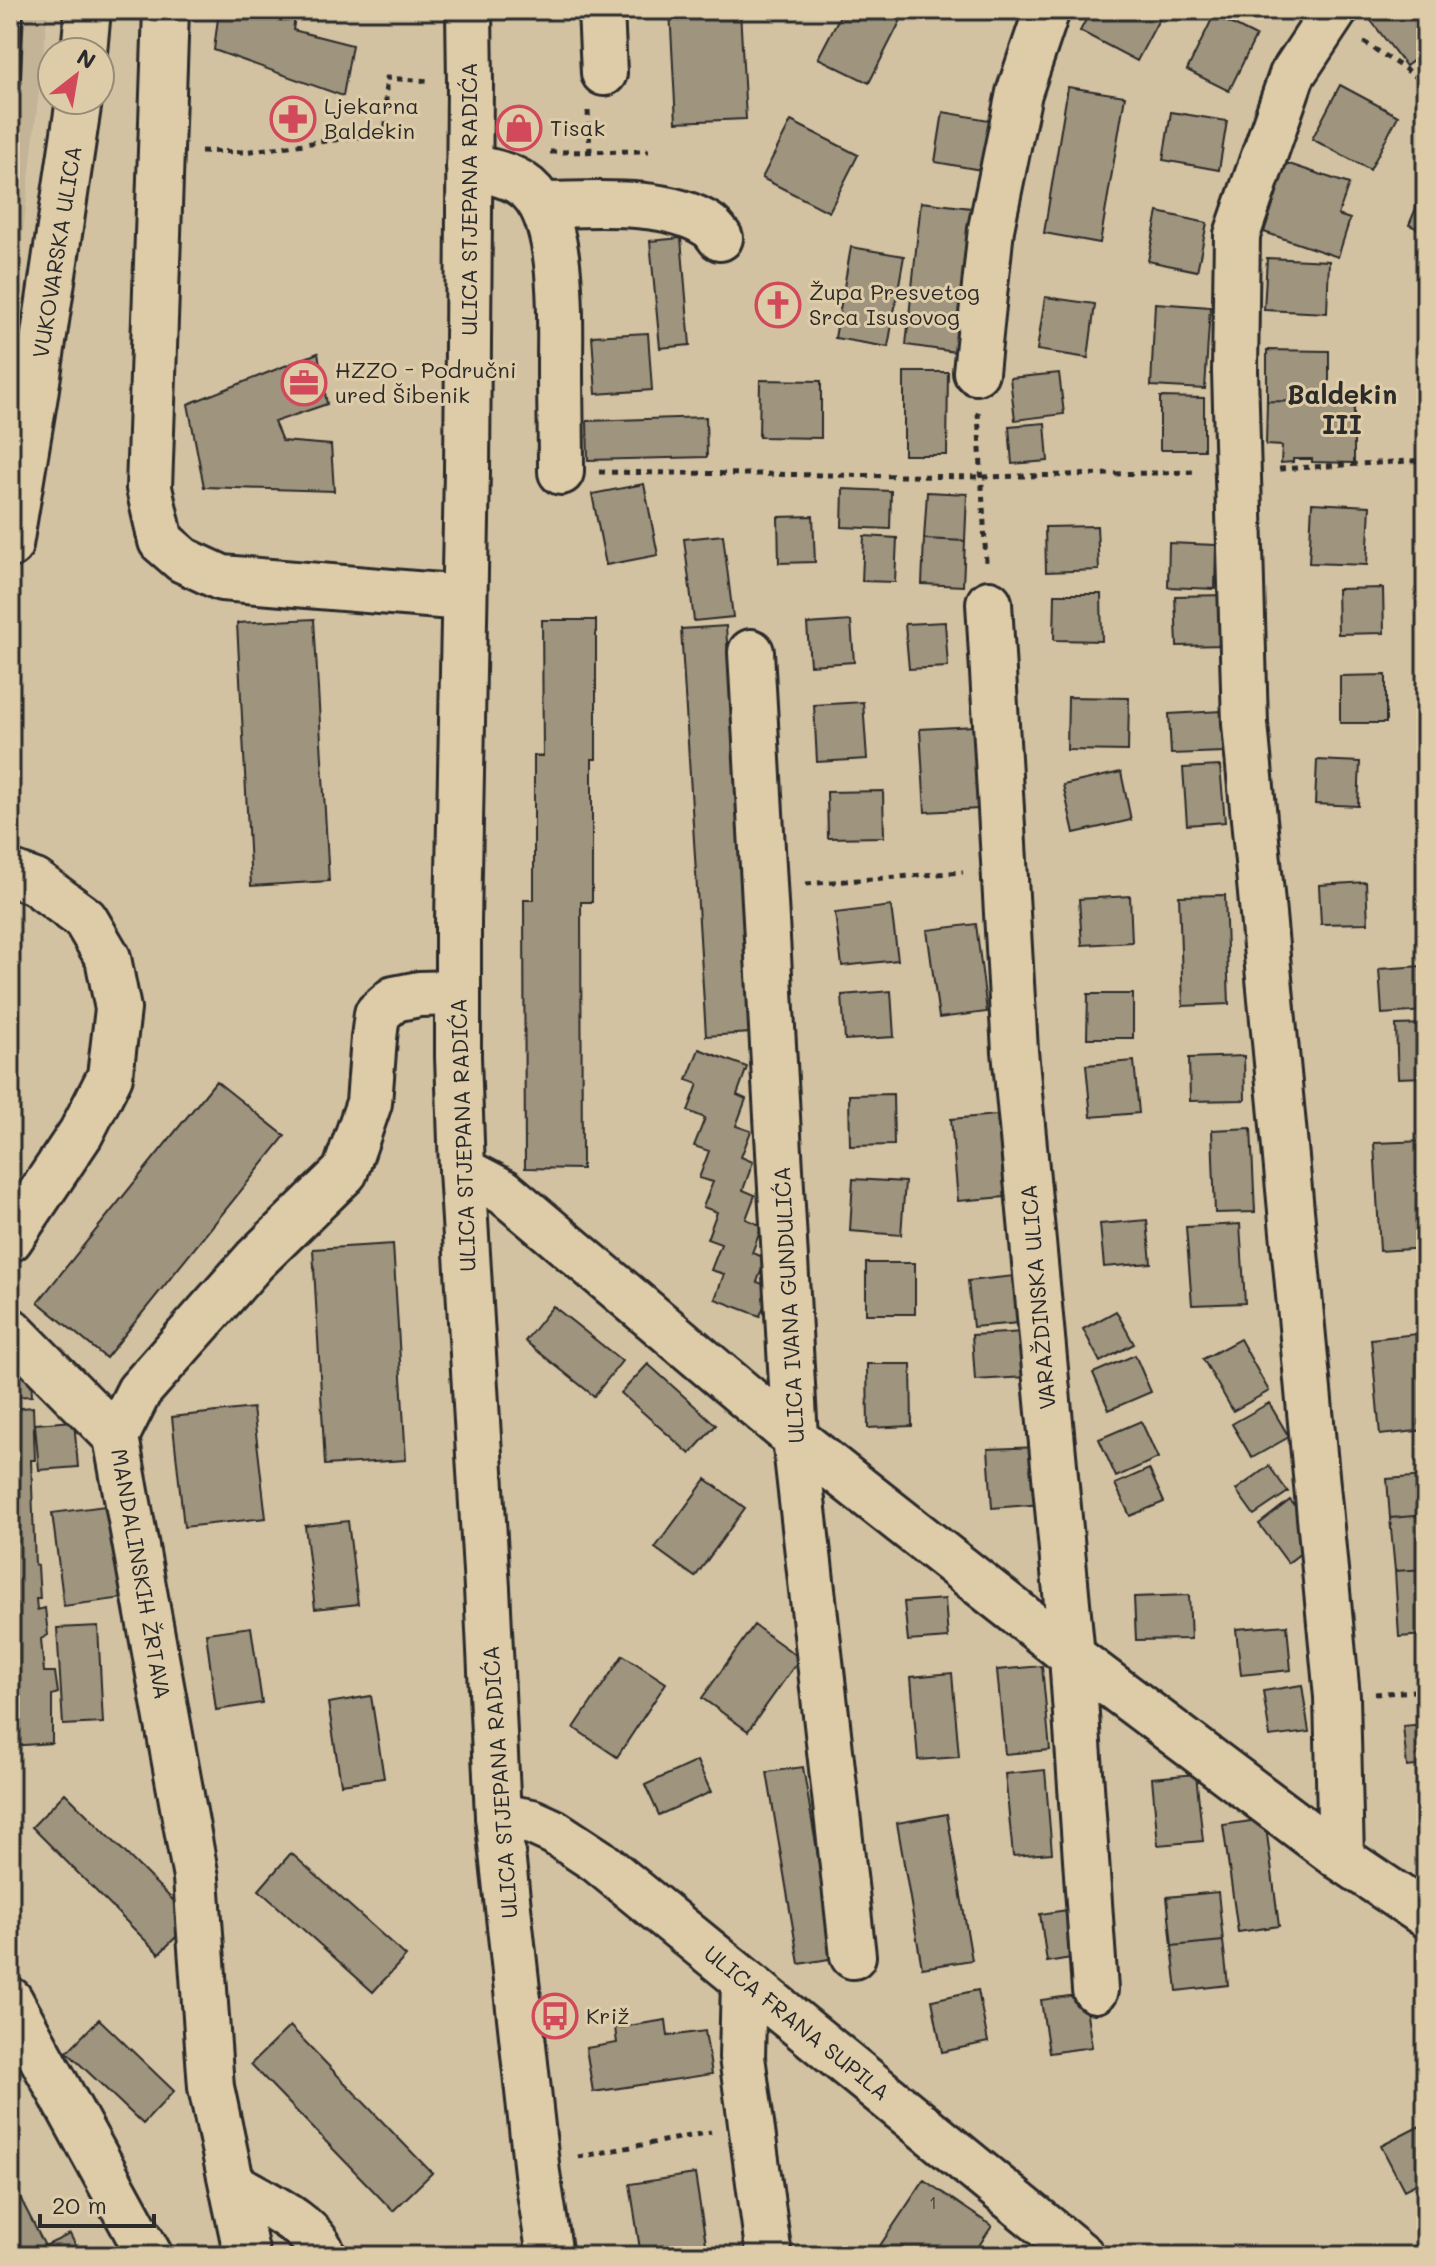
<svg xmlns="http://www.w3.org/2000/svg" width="1436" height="2266" font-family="Mali,sans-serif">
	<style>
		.built { fill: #c3b497 }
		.building { fill: #9f947d; stroke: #2b2b2b; stroke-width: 2 }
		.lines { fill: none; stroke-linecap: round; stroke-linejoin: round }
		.minor-casing { stroke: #2b2b2b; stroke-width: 50 }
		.major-casing { stroke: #2b2b2b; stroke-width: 50 }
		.path { stroke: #2b2b2b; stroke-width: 5; stroke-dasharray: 6 6; stroke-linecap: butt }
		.minor { stroke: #decca9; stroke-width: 44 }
		.major { stroke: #decca9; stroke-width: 44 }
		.rail { stroke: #2b2b2b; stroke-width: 6 }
		.labels { text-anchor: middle; stroke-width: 6; stroke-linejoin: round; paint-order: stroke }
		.number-label { font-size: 18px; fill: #484540 }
		.poi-label { font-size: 22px; fill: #2b2b2b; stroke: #decca9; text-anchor: start }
		.street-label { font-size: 22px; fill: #2b2b2b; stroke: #decca9 }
		.quarter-label { font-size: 26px; font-weight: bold; fill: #2b2b2b; stroke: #decca9 }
	</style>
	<rect width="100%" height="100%" fill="#d3c2a2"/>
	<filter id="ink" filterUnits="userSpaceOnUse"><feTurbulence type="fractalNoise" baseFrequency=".0125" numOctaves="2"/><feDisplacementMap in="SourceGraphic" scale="16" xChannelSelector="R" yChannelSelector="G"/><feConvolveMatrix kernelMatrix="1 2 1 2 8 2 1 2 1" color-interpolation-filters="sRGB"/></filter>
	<g filter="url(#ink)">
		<path class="built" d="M 10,10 L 48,10 L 10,350 Z"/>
		<path class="building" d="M 219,10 L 296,10 L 293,30 L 352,45 L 343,96 L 214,50 Z
			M 670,10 L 740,10 L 746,119 L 676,122 Z
			M 843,10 L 906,10 L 869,83 L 818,58 Z
			M 1091,10 L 1164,10 L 1137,61 L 1080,31 Z
			M 1369,10 L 1426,10 L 1426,51 L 1406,66 L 1365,13 Z
			M 1214,15 L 1256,36 L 1229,91 L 1187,70 Z
			M 1340,85 L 1398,116 L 1370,170 L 1312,139 Z
			M 1068,87 L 1125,96 L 1100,243 L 1044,233 Z
			M 943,112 L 995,121 L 987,171 L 935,162 Z
			M 1171,112 L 1227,121 L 1219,170 L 1163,160 Z
			M 791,121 L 858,155 L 829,212 L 762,178 Z
			M 1286,163 L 1349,184 L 1338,215 L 1350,219 L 1338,257 L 1264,232 Z
			M 1426,184 L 1426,232 L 1409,225 Z
			M 921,202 L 971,208 L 956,352 L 906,345 Z
			M 1158,212 L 1207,223 L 1197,271 L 1148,261 Z
			M 681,238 L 690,345 L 660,348 L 650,241 Z
			M 851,247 L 904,256 L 888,347 L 835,338 Z
			M 1267,258 L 1329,261 L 1327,313 L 1264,310 Z
			M 1045,297 L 1095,304 L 1088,358 L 1037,350 Z
			M 1155,303 L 1210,307 L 1205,389 L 1151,386 Z
			M 648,333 L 652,390 L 596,394 L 592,336 Z
			M 1267,350 L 1329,351 L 1329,402 L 1267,401 Z
			M 318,353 L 327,404 L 274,422 L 282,441 L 331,445 L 334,491 L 204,487 L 188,404 Z
			M 904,372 L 948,372 L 947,455 L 904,455 Z
			M 1059,373 L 1064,414 L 1015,420 L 1010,378 Z
			M 760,380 L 821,381 L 821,438 L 759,437 Z
			M 1160,397 L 1204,398 L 1204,450 L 1160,450 Z
			M 1267,401 L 1354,403 L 1354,463 L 1312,462 L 1312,459 L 1293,459 L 1293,462 L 1281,463 L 1282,446 L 1266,445 Z
			M 706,417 L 707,457 L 588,460 L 587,421 Z
			M 1045,423 L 1048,461 L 1012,464 L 1009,426 Z
			M 644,484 L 658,555 L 606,565 L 592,494 Z
			M 843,489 L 891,491 L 890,529 L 842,527 Z
			M 927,492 L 967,494 L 965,541 L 924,539 Z
			M 1312,503 L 1370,506 L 1367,565 L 1309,563 Z
			M 813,516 L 815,562 L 779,563 L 778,517 Z
			M 1097,526 L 1099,570 L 1046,572 L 1045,527 Z
			M 723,535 L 733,617 L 694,621 L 684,539 Z
			M 864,536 L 897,538 L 895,582 L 862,581 Z
			M 924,539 L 965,541 L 963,586 L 922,584 Z
			M 1169,543 L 1216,545 L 1215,589 L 1168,587 Z
			M 1383,588 L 1384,633 L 1338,634 L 1337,589 Z
			M 1055,594 L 1101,594 L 1102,641 L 1054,640 Z
			M 1227,595 L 1228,645 L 1177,646 L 1175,596 Z
			M 314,619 L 329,881 L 251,886 L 237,623 Z
			M 542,620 L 596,620 L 596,759 L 592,759 L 592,902 L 581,902 L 582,1169 L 525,1168 L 524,900 L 534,900 L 534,756 L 543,756 Z
			M 851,621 L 854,662 L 810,665 L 807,624 Z
			M 945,622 L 948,667 L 909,669 L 905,624 Z
			M 726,626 L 751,1033 L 706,1036 L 681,629 Z
			M 1386,675 L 1386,723 L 1340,723 L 1340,676 Z
			M 1068,697 L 1129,698 L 1128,751 L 1067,750 Z
			M 863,702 L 867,759 L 817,762 L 814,705 Z
			M 1221,711 L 1224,752 L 1171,754 L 1169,714 Z
			M 974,726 L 979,809 L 925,812 L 920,729 Z
			M 1317,760 L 1360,762 L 1358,806 L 1315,804 Z
			M 1220,766 L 1225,822 L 1187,825 L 1183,768 Z
			M 1121,772 L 1131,820 L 1074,833 L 1063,785 Z
			M 883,791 L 884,837 L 828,838 L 827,792 Z
			M 1366,882 L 1368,923 L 1321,924 L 1319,885 Z
			M 1225,895 L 1229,1004 L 1183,1006 L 1179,896 Z
			M 1130,896 L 1132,942 L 1082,945 L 1079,899 Z
			M 891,906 L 898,960 L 842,966 L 835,913 Z
			M 976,924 L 987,1012 L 939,1018 L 927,930 Z
			M 1422,966 L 1426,1011 L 1382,1014 L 1379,969 Z
			M 891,991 L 894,1037 L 845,1040 L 842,995 Z
			M 1088,994 L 1133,994 L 1133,1038 L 1087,1038 Z
			M 1426,1024 L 1426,1077 L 1398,1078 L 1396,1025 Z
			M 699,1049 L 747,1067 L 737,1095 L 746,1099 L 736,1126 L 751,1131 L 741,1157 L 753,1162 L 743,1190 L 755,1195 L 746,1219 L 762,1226 L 752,1253 L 766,1258 L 757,1282 L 771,1287 L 760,1316 L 715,1299 L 724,1274 L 711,1270 L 721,1244 L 707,1239 L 717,1212 L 703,1207 L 713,1182 L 699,1178 L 709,1151 L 694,1146 L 705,1118 L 688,1111 L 698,1084 L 687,1080 Z
			M 1244,1056 L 1245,1100 L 1190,1101 L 1189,1058 Z
			M 1134,1061 L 1139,1113 L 1091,1117 L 1086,1065 Z
			M 216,1081 L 285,1136 L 106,1358 L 38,1302 Z
			M 893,1094 L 894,1145 L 850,1146 L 849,1095 Z
			M 997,1115 L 1005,1197 L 958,1201 L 951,1119 Z
			M 1251,1128 L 1255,1212 L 1215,1213 L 1212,1130 Z
			M 1426,1141 L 1426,1248 L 1380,1251 L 1374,1143 Z
			M 853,1179 L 905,1182 L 901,1235 L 850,1231 Z
			M 1147,1220 L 1151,1263 L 1104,1267 L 1100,1224 Z
			M 1240,1224 L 1245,1303 L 1192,1305 L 1186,1227 Z
			M 393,1244 L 406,1460 L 325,1465 L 313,1249 Z
			M 866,1263 L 915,1263 L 915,1314 L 866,1314 Z
			M 1014,1276 L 1019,1323 L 973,1327 L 968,1281 Z
			M 553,1306 L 622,1361 L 594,1396 L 525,1341 Z
			M 1116,1311 L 1134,1344 L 1100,1362 L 1083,1329 Z
			M 1024,1332 L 1027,1377 L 975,1380 L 972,1335 Z
			M 1416,1334 L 1426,1430 L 1380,1435 L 1371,1339 Z
			M 1240,1339 L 1269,1391 L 1233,1411 L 1203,1359 Z
			M 10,1345 L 30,1360 L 32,1396 L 10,1397 Z
			M 1135,1355 L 1151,1392 L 1109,1410 L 1093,1373 Z
			M 648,1364 L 716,1425 L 690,1454 L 621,1393 Z
			M 867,1364 L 911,1364 L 912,1426 L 868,1428 Z
			M 1269,1403 L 1289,1437 L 1252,1458 L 1232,1424 Z
			M 33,1407 L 35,1460 L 31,1460 L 35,1565 L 38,1566 L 40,1599 L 36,1599 L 37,1610 L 45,1608 L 48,1635 L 41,1639 L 44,1672 L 55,1672 L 58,1693 L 52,1695 L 52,1743 L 10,1746 L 10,1409 Z
			M 253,1408 L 266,1518 L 184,1527 L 172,1417 Z
			M 74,1421 L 78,1467 L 39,1470 L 35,1424 Z
			M 1141,1421 L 1158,1458 L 1116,1477 L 1099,1439 Z
			M 1040,1447 L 1043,1504 L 992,1508 L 988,1449 Z
			M 1269,1466 L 1288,1492 L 1254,1515 L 1236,1490 Z
			M 1149,1469 L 1164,1502 L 1130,1516 L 1115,1484 Z
			M 1426,1476 L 1426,1515 L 1390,1518 L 1387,1479 Z
			M 706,1479 L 745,1508 L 695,1577 L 655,1548 Z
			M 1290,1500 L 1320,1538 L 1288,1563 L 1259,1524 Z
			M 112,1505 L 124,1598 L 64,1606 L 52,1513 Z
			M 1426,1515 L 1426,1569 L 1395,1571 L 1390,1518 Z
			M 348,1521 L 358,1604 L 315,1609 L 305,1526 Z
			M 1426,1569 L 1426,1635 L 1399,1637 L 1395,1571 Z
			M 1189,1595 L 1191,1639 L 1136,1640 L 1134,1597 Z
			M 945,1599 L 948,1638 L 908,1641 L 904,1602 Z
			M 754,1625 L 800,1658 L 748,1731 L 702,1698 Z
			M 1287,1625 L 1291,1670 L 1241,1675 L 1236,1629 Z
			M 98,1626 L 103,1723 L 63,1725 L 57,1628 Z
			M 251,1627 L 262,1703 L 216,1710 L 206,1633 Z
			M 623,1655 L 666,1683 L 617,1757 L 574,1728 Z
			M 1042,1666 L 1050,1750 L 1005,1754 L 997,1670 Z
			M 952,1673 L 959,1757 L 918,1760 L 911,1677 Z
			M 1302,1685 L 1309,1732 L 1270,1737 L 1263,1691 Z
			M 371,1696 L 384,1778 L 341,1784 L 328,1703 Z
			M 1426,1724 L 1426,1765 L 1407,1767 L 1403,1726 Z
			M 697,1761 L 711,1792 L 659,1815 L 645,1785 Z
			M 803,1767 L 835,1958 L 799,1964 L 767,1772 Z
			M 1045,1770 L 1052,1853 L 1013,1856 L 1005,1774 Z
			M 1196,1774 L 1203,1841 L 1158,1845 L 1152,1778 Z
			M 65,1793 L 193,1920 L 159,1954 L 32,1827 Z
			M 947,1814 L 972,1960 L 922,1968 L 897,1823 Z
			M 1265,1819 L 1279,1926 L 1238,1932 L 1223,1825 Z
			M 291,1853 L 406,1956 L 373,1992 L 259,1890 Z
			M 1218,1892 L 1223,1941 L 1172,1946 L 1167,1897 Z
			M 1081,1908 L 1089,1955 L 1047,1962 L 1040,1914 Z
			M 1223,1941 L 1228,1985 L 1177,1991 L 1172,1946 Z
			M 978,1990 L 988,2042 L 942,2052 L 932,2000 Z
			M 1084,1994 L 1092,2047 L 1049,2053 L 1041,2000 Z
			M 99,2019 L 174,2091 L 143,2124 L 67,2052 Z
			M 666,2020 L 668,2036 L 705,2031 L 712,2074 L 593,2092 L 586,2048 L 617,2043 L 615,2028 Z
			M 290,2026 L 432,2173 L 393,2211 L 251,2064 Z
			M 1426,2123 L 1426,2179 L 1404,2190 L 1381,2146 Z
			M 695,2174 L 708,2256 L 641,2256 L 630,2184 Z
			M 10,2178 L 45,2246 L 70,2234 L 81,2256 L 10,2256 Z
			M 924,2180 L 992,2226 L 972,2256 L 873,2256 Z"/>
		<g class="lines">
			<g class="minor-casing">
				<path id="minor" d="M 166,10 L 149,488 L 161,541 L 183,560 L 222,578 L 464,598
					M 601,10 L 604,73
					M 1335,10 L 1292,75 L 1237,235 L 1235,371 L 1245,724 L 1337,1697 L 1341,1858
					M 469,166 C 486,171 508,174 522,184 C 566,211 560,320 560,366 C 560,401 561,436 561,472
					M 541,205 C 590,205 665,197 708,225 C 713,228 717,234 720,238
					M 976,372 L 991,229 L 1019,93 L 1047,10
					M 989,603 L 1015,1051 L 1072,1656 L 1095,1990
					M 751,652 L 795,1438 L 853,1956
					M 10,873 L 35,882 L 85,919 L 108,958 L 118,1009 L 110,1076 L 81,1133 L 10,1239
					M 462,1170 L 504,1192 L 795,1438 L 1072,1656 L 1341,1858 L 1426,1915
					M 10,1330 L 116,1437
					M 498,1816 L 532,1822 L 554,1832 L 598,1861 L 1082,2256
					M 744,1981 L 742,2057 L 769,2256
					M 10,2000 L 150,2256
					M 232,2184 C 258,2200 316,2225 323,2256
					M 247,2256 L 211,2087 L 196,1878 L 116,1437 L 139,1391 L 255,1260 L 345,1172 L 369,1103 L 374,1038 L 377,1014 L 394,999 L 419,994 L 457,993"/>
			</g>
			<g class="major-casing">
				<path id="major" d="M 469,10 L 470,83 L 467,471 L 458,922 L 458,1057 L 462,1170 L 487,1588 L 498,1816 L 537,2173 L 550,2256
					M 84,52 L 88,10
					M 10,545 L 35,395 L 79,100"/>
			</g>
			<path class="path" d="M 1364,42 L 1426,83
				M 588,111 L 590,151
				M 201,151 L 244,152 L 386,133 L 386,78 L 430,81
				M 550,152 L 649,151
				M 978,412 L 986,562
				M 1279,469 L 1426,460
				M 599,472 L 981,477 L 1197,472
				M 806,884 L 963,872
				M 1375,1694 L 1426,1690
				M 578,2157 L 711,2132"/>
			<use href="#minor" class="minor"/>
			<use href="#major" class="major"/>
			<path class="rail" d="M 10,158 L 19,76 L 22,10"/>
		</g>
	</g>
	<defs>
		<g id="pharmacy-ring" transform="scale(2.3)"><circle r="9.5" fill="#decca9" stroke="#d1495b" stroke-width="1.5"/><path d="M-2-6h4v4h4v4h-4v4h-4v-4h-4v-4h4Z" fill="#d1495b"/></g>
		<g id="shop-ring" transform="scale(2.3)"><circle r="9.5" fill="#decca9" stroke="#d1495b" stroke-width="1.5"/><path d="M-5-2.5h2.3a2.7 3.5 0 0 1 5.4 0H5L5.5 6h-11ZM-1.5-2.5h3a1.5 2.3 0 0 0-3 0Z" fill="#d1495b"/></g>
		<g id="church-ring" transform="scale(2.3)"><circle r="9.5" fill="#decca9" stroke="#d1495b" stroke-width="1.5"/><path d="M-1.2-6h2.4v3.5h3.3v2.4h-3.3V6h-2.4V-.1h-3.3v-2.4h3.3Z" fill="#d1495b"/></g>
		<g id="office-ring" transform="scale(2.3)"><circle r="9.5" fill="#decca9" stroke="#d1495b" stroke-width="1.5"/><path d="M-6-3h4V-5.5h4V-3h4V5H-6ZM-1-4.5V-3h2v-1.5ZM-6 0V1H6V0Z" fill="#d1495b"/></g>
		<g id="bus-ring" transform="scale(2.3)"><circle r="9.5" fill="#decca9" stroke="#d1495b" stroke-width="1.5"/><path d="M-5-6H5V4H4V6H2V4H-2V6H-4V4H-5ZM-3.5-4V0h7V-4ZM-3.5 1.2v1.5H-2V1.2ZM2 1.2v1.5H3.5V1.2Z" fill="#d1495b"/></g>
	</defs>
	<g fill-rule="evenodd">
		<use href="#pharmacy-ring" x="293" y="119"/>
		<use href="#shop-ring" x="519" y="128"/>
		<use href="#church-ring" x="778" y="305"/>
		<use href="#office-ring" x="304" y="383"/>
		<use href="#bus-ring" x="555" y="2016"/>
	</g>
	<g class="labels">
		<g class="number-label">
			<text x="933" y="2209">1</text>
		</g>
		<g class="poi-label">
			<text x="324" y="114">Ljekarna<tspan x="324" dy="25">Baldekin</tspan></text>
			<text x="550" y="136">Tisak</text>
			<text x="809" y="300">Župa Presvetog<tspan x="809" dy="25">Srca Isusovog</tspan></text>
			<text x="335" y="378">HZZO - Područni<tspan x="335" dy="25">ured Šibenik</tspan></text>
			<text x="586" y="2024">Križ</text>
		</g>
		<g class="street-label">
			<text transform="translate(469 199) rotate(-90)" y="8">ULICA STJEPANA RADIĆA</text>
			<text transform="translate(57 252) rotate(-81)" y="8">VUKOVARSKA ULICA</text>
			<text transform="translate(463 1135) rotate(-92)" y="8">ULICA STJEPANA RADIĆA</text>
			<text transform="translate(1038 1297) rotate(-95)" y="8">VARAŽDINSKA ULICA</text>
			<text transform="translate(789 1305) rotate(-93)" y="8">ULICA IVANA GUNDULIĆA</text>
			<text transform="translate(141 1574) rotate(80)" y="8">MANDALINSKIH ŽRTAVA</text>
			<text transform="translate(500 1782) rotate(-94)" y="8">ULICA STJEPANA RADIĆA</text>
			<text transform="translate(797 2023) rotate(39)" y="8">ULICA FRANA SUPILA</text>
		</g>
		<g class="quarter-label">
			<text x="1342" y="404">Baldekin<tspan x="1342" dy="30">III</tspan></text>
		</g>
	</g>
	<rect width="1436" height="2266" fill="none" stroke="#decca9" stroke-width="40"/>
	<rect x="20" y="20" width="1396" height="2226" fill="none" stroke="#2b2b2b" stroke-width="3" filter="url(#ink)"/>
	<g transform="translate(76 76) rotate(31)"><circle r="38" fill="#decca9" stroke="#968c77" stroke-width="2"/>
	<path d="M0-6L14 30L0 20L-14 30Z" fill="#d1495b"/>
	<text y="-12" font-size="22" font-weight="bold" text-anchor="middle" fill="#2b2b2b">N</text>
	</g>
	<path d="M40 2214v12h114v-12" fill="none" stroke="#2b2b2b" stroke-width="4"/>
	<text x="52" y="2214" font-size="24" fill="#2b2b2b" stroke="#decca9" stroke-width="6" paint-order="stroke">20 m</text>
</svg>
